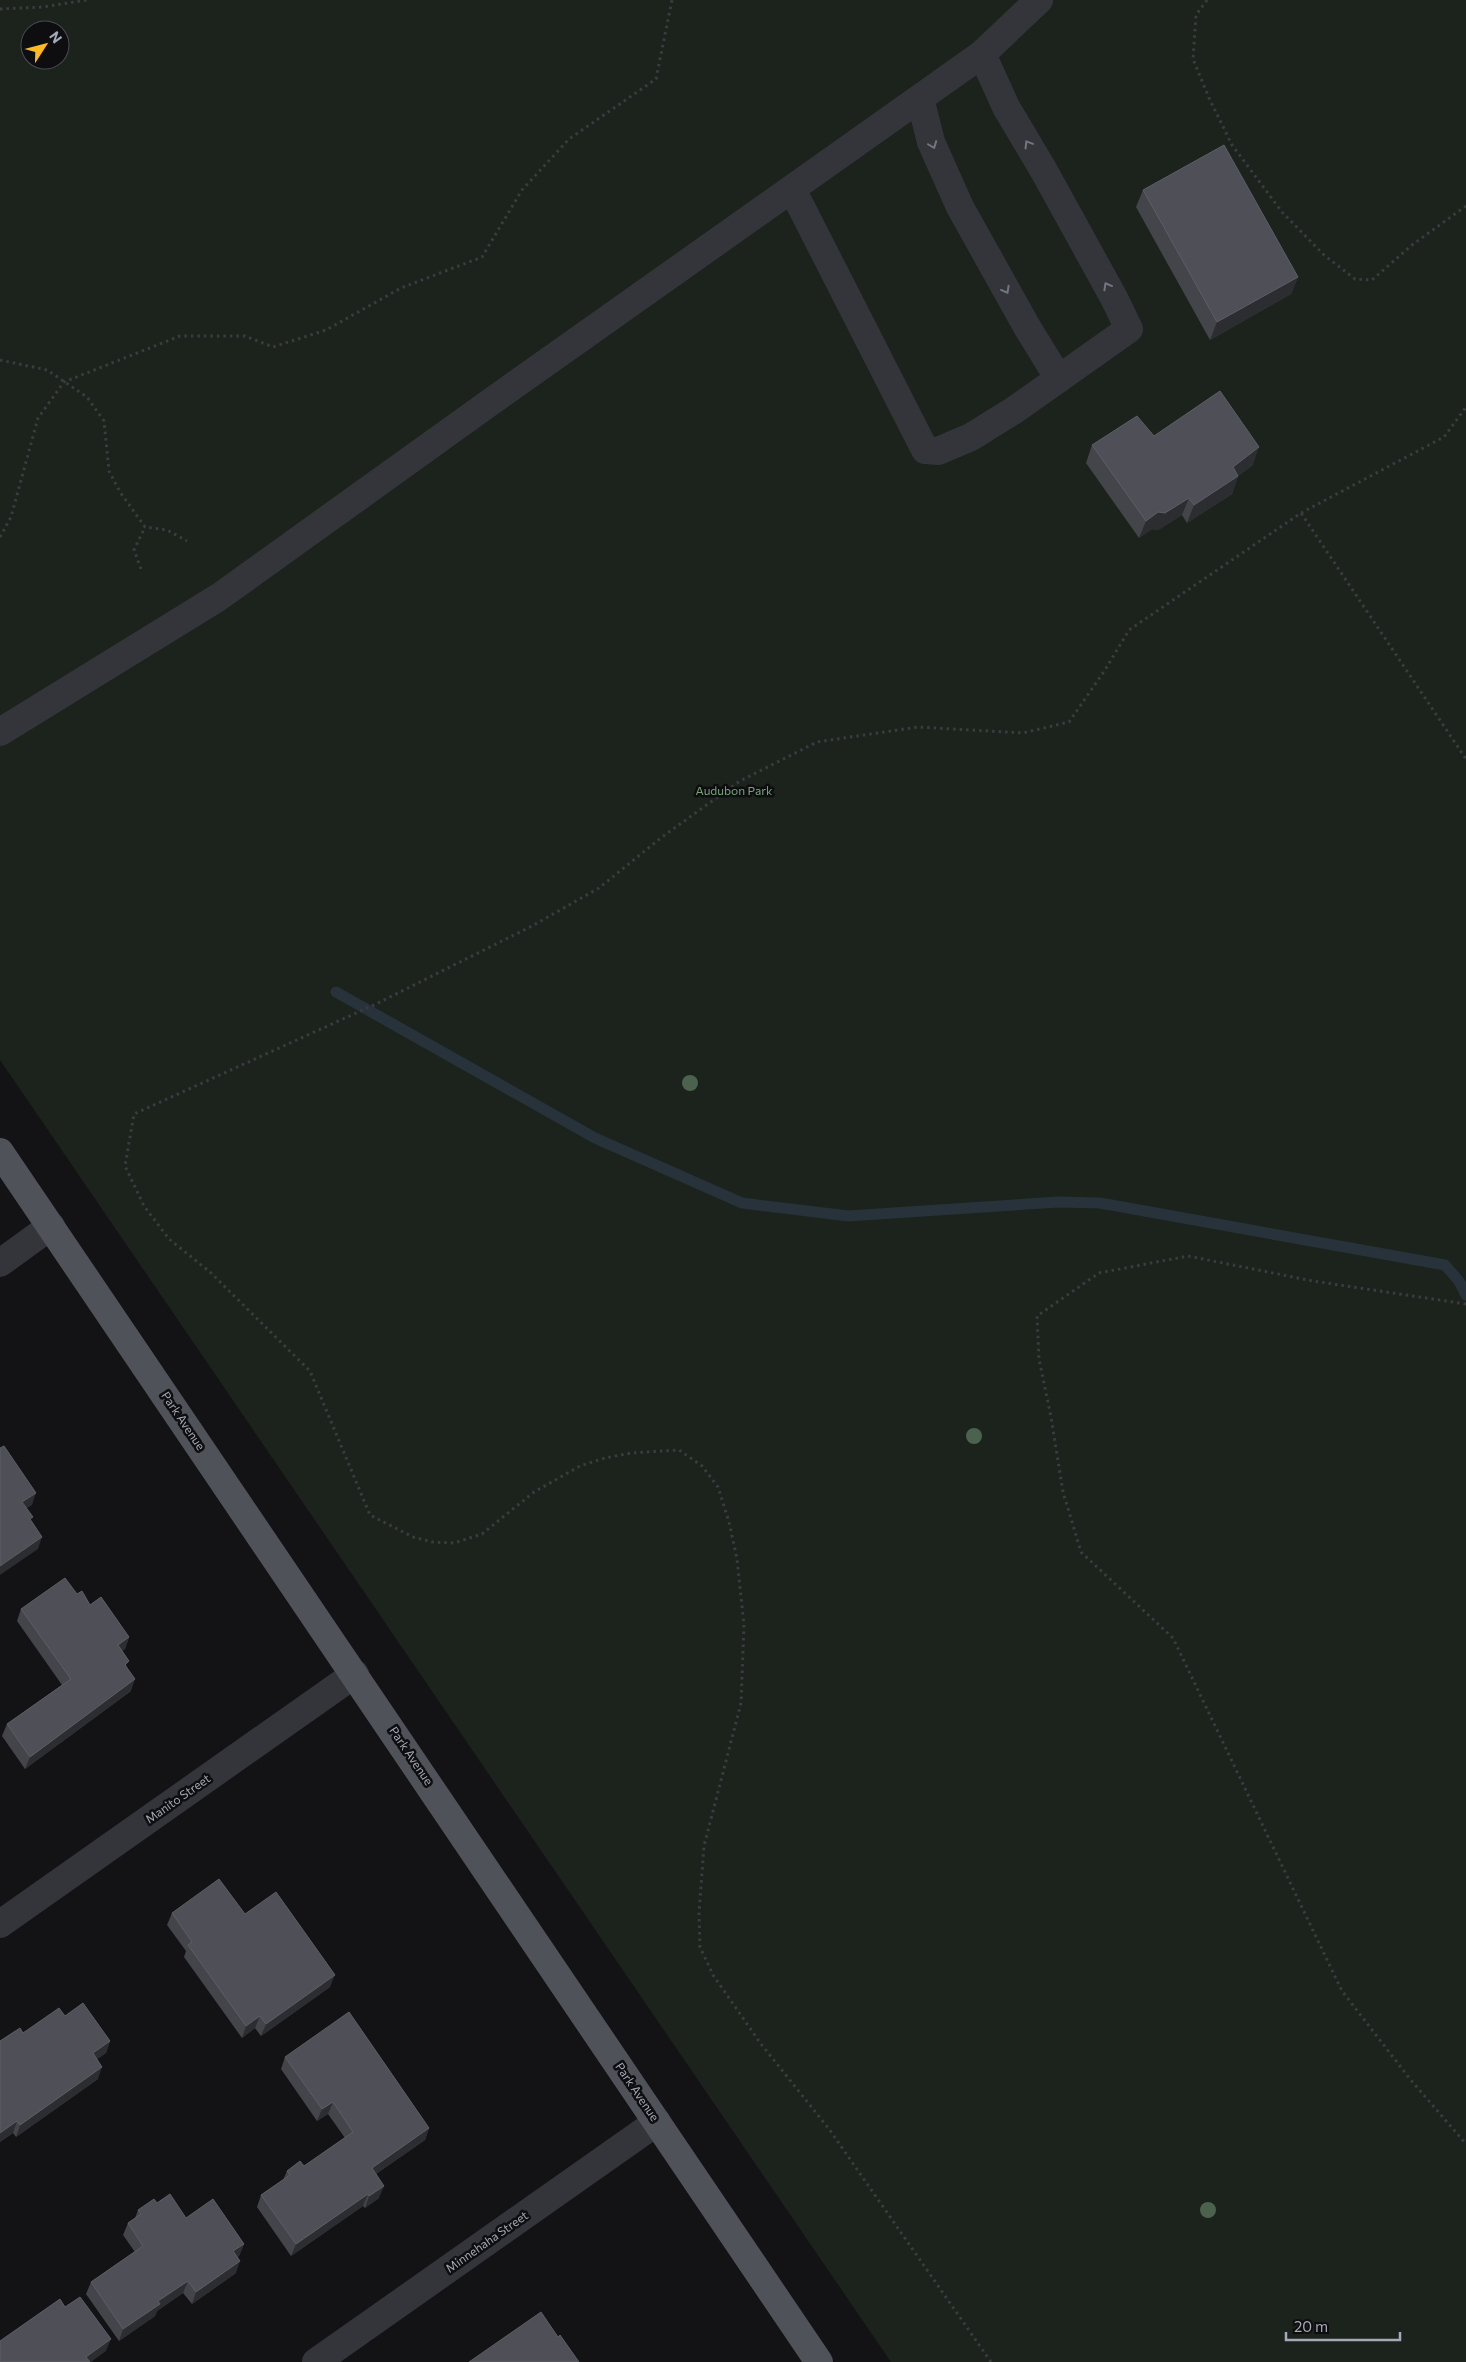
<svg xmlns="http://www.w3.org/2000/svg" width="1466" height="2362" font-family="Commissioner,sans-serif">
	<style>
		.green { fill: #1b231c; fill-rule: evenodd }
		.lines { fill: none; stroke-linecap: round; stroke-linejoin: round }
		.stream { stroke: #28323a; stroke-width: 11 }
		.path { stroke: #3a3c41; stroke-width: 3; stroke-dasharray: 2.5 4; stroke-linecap: butt }
		.minor { stroke: #34353a; stroke-width: 28 }
		.major { stroke: #50525a; stroke-width: 28 }
		.tree { fill: #4b624e }
		.wall { fill: #44454b }
		.shaded-wall { fill: #2c2d31 }
		.building { fill: #4f5057; stroke: #5c5e66 }
		.oneway { stroke: #72757f }
		.labels { text-anchor: middle; stroke-width: 5; stroke-linejoin: round; paint-order: stroke }
		.park-label { font-size: 12px; fill: #79a37c; stroke: #0e0e10 }
		.street-label { font-size: 12px; fill: #a4a9b7; stroke: #0e0e10 }
	</style>
	<rect width="100%" height="100%" fill="#131315"/>
	<path class="green" d="M 0,0 L 1466,0 L 1466,2362 L 891,2362 L 0,1060 ZM 30,30 L 60,30 L 60,60 L 30,60 Z"/>
	<g class="lines">
		<path class="stream" d="M 336,992 L 595,1138 L 742,1203 L 848,1216 L 1059,1202 L 1100,1203 L 1445,1265 L 1459,1281 L 1466,1295"/>
		<path class="path" d="M 1207,0 L 1196,15 L 1193,59 L 1209,98 L 1232,145 L 1282,212 L 1324,255 L 1355,279 L 1372,280 L 1412,245 L 1466,206
			M 0,9 L 43,7 L 87,0
			M 0,360 L 47,370 L 87,397 L 104,421 L 109,471 L 120,492 L 145,527 L 167,530 L 187,541
			M 1301,513 L 1444,437 L 1466,407
			M 0,537 L 11,517 L 38,418 L 64,382 L 180,336 L 245,336 L 273,347 L 326,330 L 401,288 L 482,257 L 522,190 L 569,139 L 656,79 L 672,0
			M 141,569 L 134,550 L 145,527
			M 1466,1304 L 1313,1281 L 1188,1256 L 1099,1273 L 1037,1316 L 1039,1359 L 1051,1417 L 1063,1492 L 1081,1552 L 1173,1638 L 1342,1991 L 1410,2079 L 1466,2144
			M 991,2362 L 829,2129 L 761,2044 L 713,1975 L 700,1947 L 699,1913 L 704,1846 L 741,1703 L 744,1625 L 737,1559 L 729,1522 L 718,1487 L 702,1466 L 679,1450 L 631,1453 L 605,1458 L 580,1466 L 534,1492 L 482,1534 L 454,1543 L 432,1542 L 413,1537 L 370,1515 L 310,1371 L 210,1272 L 169,1239 L 144,1206 L 125,1166 L 134,1114 L 376,1004 L 532,926 L 599,888 L 662,837 L 740,781 L 817,742 L 918,727 L 1023,733 L 1069,722 L 1105,670 L 1129,630 L 1301,513 L 1466,759"/>
		<path class="minor" d="M 920,98 L 931,142 L 960,207 L 1027,327 L 1059,379
			M 792,189 L 925,450 L 938,451 L 971,437 L 1013,411 L 1129,329 L 1114,298 L 1044,171 L 1006,107 L 982,54
			M 0,732 L 219,597 L 492,401 L 982,54 L 1039,0
			M 0,1263 L 51,1226
			M 0,1924 L 355,1674
			M 316,2362 L 657,2122"/>
		<path class="major" d="M 0,1152 L 819,2362"/>
	</g>
	<g class="tree">
		<circle cx="690" cy="1083" r="8"/>
		<circle cx="974" cy="1436" r="8"/>
		<circle cx="1208" cy="2210" r="8"/>
	</g>
	<path class="wall" d="M 1143,190 L 1298,277 L 1291,294 L 1210,340 L 1136,207 Z
		M 1154,436 L 1253,465 L 1238,476 L 1232,494 L 1187,523 L 1182,515 L 1158,530 L 1152,529 L 1139,538 L 1086,463 L 1092,445 Z
		M 77,1594 L 129,1637 L 125,1649 L 122,1651 L 127,1668 L 131,1691 L 25,1769 L 2,1736 L 7,1724 L 62,1685 L 17,1621 L 21,1609 Z
		M 172,1913 L 245,1914 L 330,1987 L 261,2036 L 255,2028 L 242,2038 L 184,1957 L 186,1951 L 167,1925 Z
		M 65,2016 L 110,2041 L 106,2053 L 97,2059 L 98,2079 L 16,2137 L 13,2133 L 0,2142 L 0,2041 Z
		M 285,2057 L 429,2128 L 425,2140 L 376,2174 L 379,2198 L 365,2208 L 363,2206 L 291,2256 L 257,2207 L 261,2195 L 283,2180 L 287,2171 L 304,2166 L 345,2138 L 328,2114 L 317,2121 L 281,2069 Z
		M 157,2203 L 186,2218 L 244,2244 L 239,2256 L 237,2257 L 236,2273 L 192,2304 L 183,2293 L 157,2311 L 155,2316 L 119,2341 L 86,2294 L 91,2282 L 135,2252 L 123,2235 L 128,2223 L 135,2218 L 138,2210 Z"/>
	<path class="shaded-wall" d="M 1298,277 L 1291,294 L 1210,340 L 1217,322 Z
		M 1259,447 L 1253,465 L 1230,482 L 1238,476 L 1232,494 L 1187,523 L 1194,505 L 1233,467 Z
		M 1189,498 L 1182,515 L 1158,530 L 1152,529 L 1139,538 L 1146,521 L 1158,512 Z
		M 36,1493 L 32,1505 L 18,1514 L 22,1502 Z
		M 42,1537 L 38,1549 L 0,1575 L 0,1566 Z
		M 129,1637 L 125,1649 L 114,1657 L 118,1645 Z
		M 135,1679 L 131,1691 L 25,1769 L 30,1757 Z
		M 335,1975 L 330,1987 L 261,2036 L 266,2024 Z
		M 260,2016 L 255,2028 L 242,2038 L 246,2026 Z
		M 110,2041 L 106,2053 L 88,2065 L 93,2053 Z
		M 102,2067 L 98,2079 L 16,2137 L 20,2125 Z
		M 333,2102 L 328,2114 L 317,2121 L 322,2109 Z
		M 17,2121 L 13,2133 L 0,2142 L 0,2133 Z
		M 429,2128 L 425,2140 L 367,2180 L 372,2168 Z
		M 384,2186 L 379,2198 L 365,2208 L 369,2196 Z
		M 368,2194 L 363,2206 L 291,2256 L 296,2244 Z
		M 244,2244 L 239,2256 L 228,2263 L 233,2251 Z
		M 240,2261 L 236,2273 L 192,2304 L 196,2292 Z
		M 188,2281 L 183,2293 L 157,2311 L 155,2316 L 119,2341 L 123,2329 L 158,2301 Z
		M 111,2339 L 106,2351 L 91,2362 L 84,2362 L 86,2357 Z"/>
	<path class="building" d="M 1224,145 L 1298,277 L 1217,322 L 1143,190 Z
		M 1220,391 L 1259,447 L 1233,467 L 1238,476 L 1194,505 L 1189,498 L 1165,513 L 1158,512 L 1146,521 L 1092,445 L 1137,416 L 1154,436 Z
		M 4,1446 L 36,1493 L 22,1502 L 33,1517 L 30,1519 L 42,1537 L 0,1566 L 0,1448 Z
		M 65,1578 L 77,1594 L 82,1591 L 90,1605 L 101,1597 L 129,1637 L 118,1645 L 129,1661 L 125,1665 L 135,1679 L 30,1757 L 7,1724 L 71,1679 L 21,1609 Z
		M 219,1879 L 245,1914 L 276,1892 L 335,1975 L 266,2024 L 260,2016 L 246,2026 L 188,1945 L 192,1942 L 172,1913 Z
		M 83,2003 L 110,2041 L 93,2053 L 102,2067 L 20,2125 L 17,2121 L 0,2133 L 0,2041 L 20,2028 L 23,2033 L 59,2008 L 65,2016 Z
		M 349,2012 L 429,2128 L 372,2168 L 384,2186 L 369,2196 L 368,2194 L 296,2244 L 261,2195 L 290,2175 L 287,2171 L 300,2161 L 304,2166 L 353,2132 L 333,2102 L 322,2109 L 285,2057 Z
		M 170,2194 L 186,2218 L 213,2199 L 244,2244 L 233,2251 L 240,2261 L 196,2292 L 188,2281 L 158,2301 L 160,2304 L 123,2329 L 91,2282 L 143,2246 L 128,2223 L 141,2214 L 138,2210 L 154,2199 L 157,2203 Z
		M 80,2297 L 111,2339 L 86,2357 L 90,2362 L 0,2362 L 0,2341 L 60,2299 L 65,2307 Z
		M 541,2312 L 558,2337 L 560,2335 L 579,2362 L 469,2362 Z"/>
	<defs><path id="oneway-chevron" d="M-2-3.5L2.5 0L-2 3.5" fill="none" stroke-width="1.6" stroke-linecap="round" stroke-linejoin="round" transform="scale(1.25)"/></defs>
	<g class="oneway">
		<use href="#oneway-chevron" transform="translate(1028 144) rotate(-121)"/>
		<use href="#oneway-chevron" transform="translate(933 145) rotate(69)"/>
		<use href="#oneway-chevron" transform="translate(1107 286) rotate(-119)"/>
		<use href="#oneway-chevron" transform="translate(1006 290) rotate(61)"/>
	</g>
	<g class="labels">
		<g class="park-label">
			<text x="734" y="795">Audubon Park</text>
		</g>
		<g class="street-label">
			<text transform="translate(183 1421) rotate(56)" y="4">Park Avenue</text>
			<text transform="translate(411 1756) rotate(56)" y="4">Park Avenue</text>
			<text transform="translate(178 1799) rotate(-35)" y="4">Manito Street</text>
			<text transform="translate(637 2092) rotate(56)" y="4">Park Avenue</text>
			<text transform="translate(487 2242) rotate(-35)" y="4">Minnehaha Street</text>
		</g>
	</g>
	<g transform="translate(45 45) rotate(54)"><circle r="24" fill="#0e0e10" stroke="#4a4c53"/>
	<path d="M0-4L9 19L0 12L-9 19Z" fill="#ffb921"/>
	<text y="-8" font-size="14" font-weight="bold" text-anchor="middle" fill="#a4a9b7">N</text>
	</g>
	<path d="M1286 2332v8h114v-8" fill="none" stroke="#a4a9b7" stroke-width="2.5"/>
	<text x="1294" y="2332" font-size="15" fill="#a4a9b7" stroke="#0e0e10" stroke-width="4" paint-order="stroke">20 m</text>
</svg>
